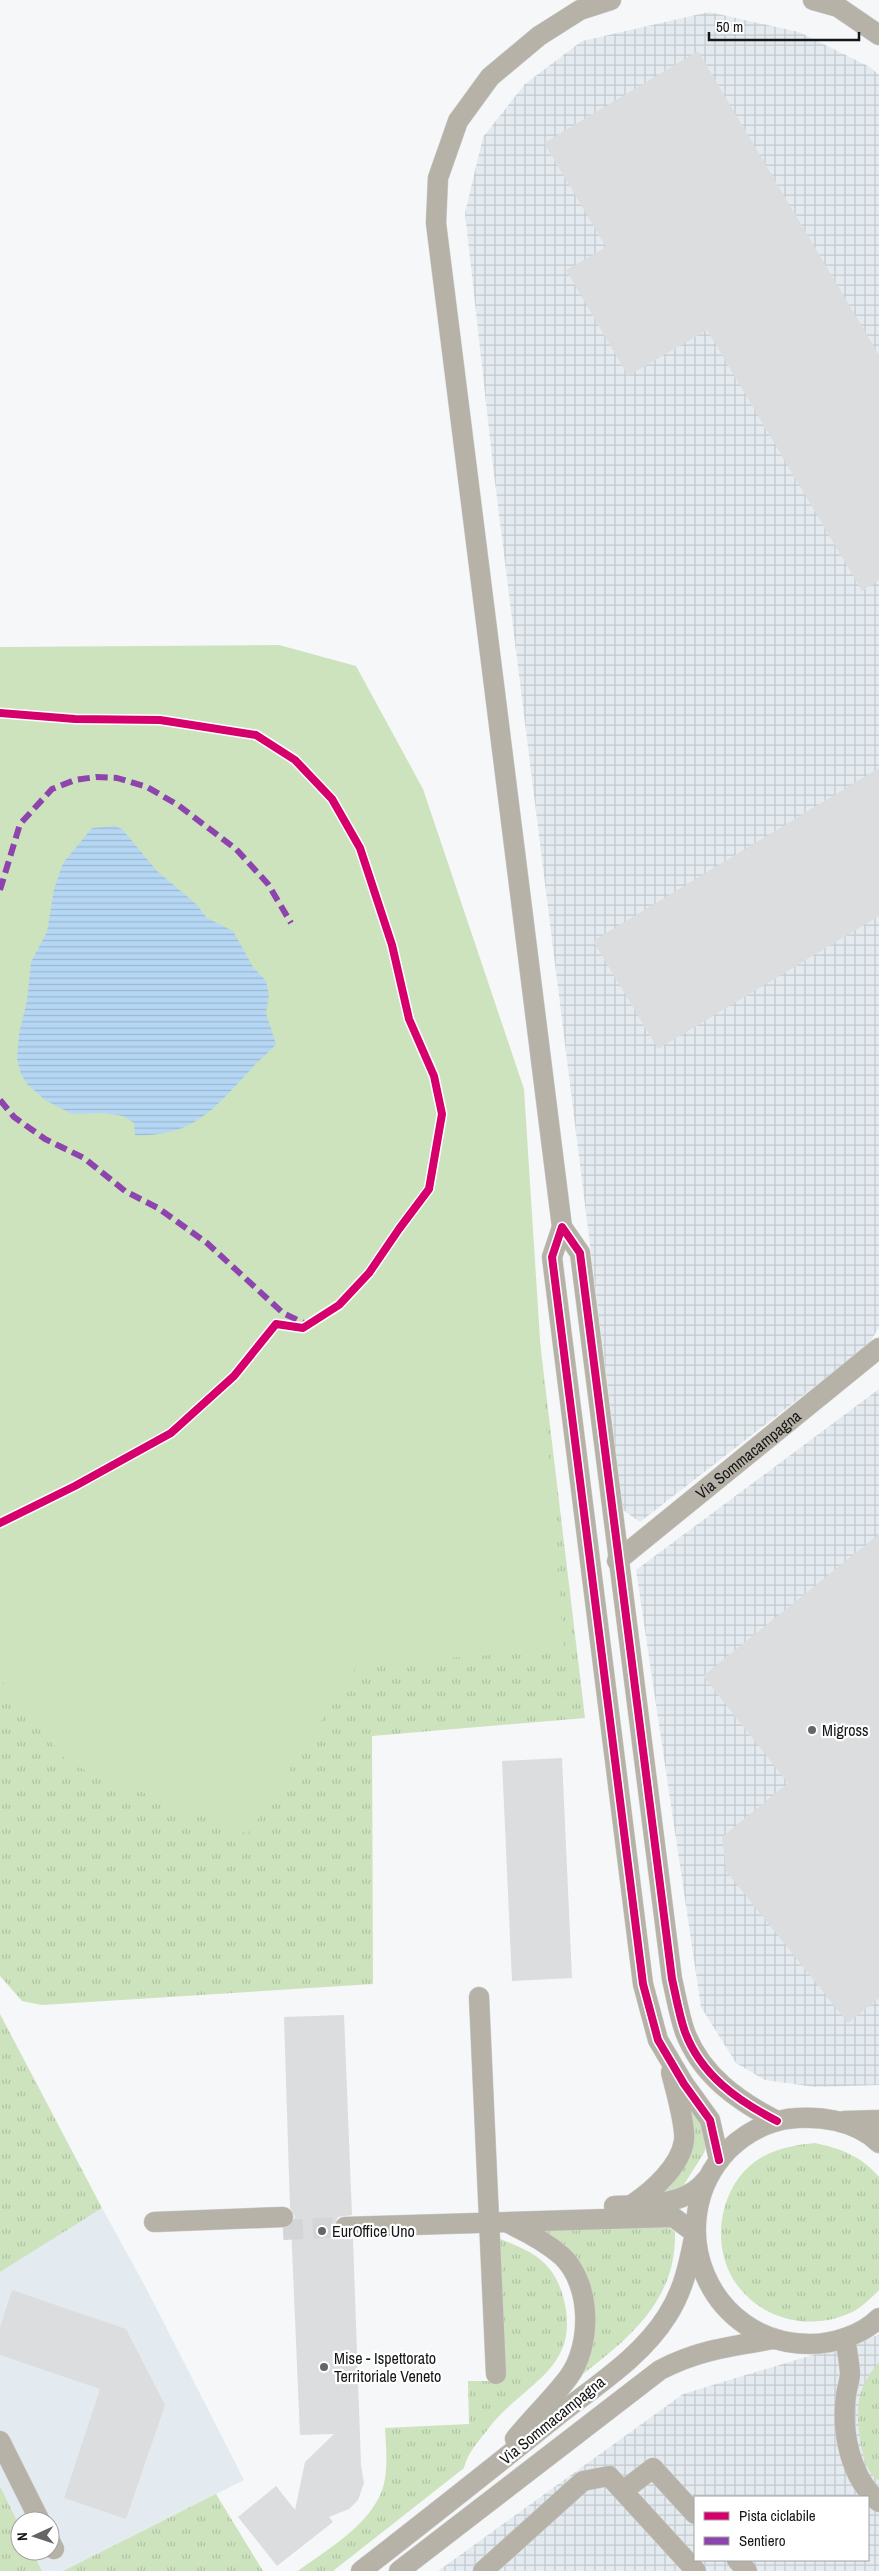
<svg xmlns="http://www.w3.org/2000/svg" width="879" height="2571" font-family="'Archivo Narrow',sans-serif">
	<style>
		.built { fill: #e4ebf0 }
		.industrial { fill: url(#industrial-grid); fill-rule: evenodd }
		.grass { fill: url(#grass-tufts) }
		.park { fill: #cde3be }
		.water { fill: url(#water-rules) }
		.building { fill: #dcddde }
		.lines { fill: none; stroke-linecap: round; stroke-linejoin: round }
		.minor-tunnel { stroke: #d3d5d6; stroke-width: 20; stroke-dasharray: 20 10; stroke-linecap: butt }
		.minor-casing { stroke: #d2d3d3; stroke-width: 21 }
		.minor { stroke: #b6b2a8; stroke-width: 20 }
		.quiet { stroke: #8e44ad; stroke-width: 6; stroke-dasharray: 12 6; stroke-linecap: butt }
		.cycleway-casing { stroke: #fff; stroke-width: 11 }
		.cycleway { stroke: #d6006c; stroke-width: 8 }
		.poi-dot { fill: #636566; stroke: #fff; stroke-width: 2 }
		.labels { text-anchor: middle; stroke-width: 4.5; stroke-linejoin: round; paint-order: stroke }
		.street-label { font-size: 16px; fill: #151617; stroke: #fff }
		.poi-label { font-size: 16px; fill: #151617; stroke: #fff; text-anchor: start }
	</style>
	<defs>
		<pattern id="industrial-grid" width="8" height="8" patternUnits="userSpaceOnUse" patternTransform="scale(1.25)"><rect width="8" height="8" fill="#e4ebf0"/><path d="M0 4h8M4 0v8" fill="none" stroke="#c3c9cd"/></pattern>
		<pattern id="grass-tufts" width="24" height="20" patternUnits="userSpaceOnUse" patternTransform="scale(1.25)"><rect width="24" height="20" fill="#cde3be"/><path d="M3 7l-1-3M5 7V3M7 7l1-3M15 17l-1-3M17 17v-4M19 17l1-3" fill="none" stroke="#afc2a3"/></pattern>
		<pattern id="water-rules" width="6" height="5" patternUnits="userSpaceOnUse" patternTransform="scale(1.25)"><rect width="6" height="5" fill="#b5d7f4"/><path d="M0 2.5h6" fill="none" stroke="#9bb8d0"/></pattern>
	</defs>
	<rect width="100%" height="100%" fill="#f5f7f8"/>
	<path class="built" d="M 102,2208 L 146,2288 L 244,2480 L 63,2571 L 42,2571 L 32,2551 L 50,2551 L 50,2521 L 20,2521 L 20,2527 L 0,2486 L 0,2270 Z"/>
	<path class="industrial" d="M 709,12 L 799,32 L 870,67 L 879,75 L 879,1327 L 869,1344 L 640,1522 L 623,1510 L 493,466 L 465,213 L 483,137 L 525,84 L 582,41 Z
		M 879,1389 L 879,2085 L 815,2087 L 765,2080 L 736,2063 L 701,2007 L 636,1570 Z
		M 879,2335 L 879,2571 L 438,2571 L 683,2394 ZM 695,2497 L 868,2497 L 868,2560 L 695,2560 Z"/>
	<path class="grass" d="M 525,1217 L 585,1718 L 372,1736 L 373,1984 L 42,2005 L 22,2001 L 0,1976 L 0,1598 Z
		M 0,2014 L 102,2208 L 0,2272 Z
		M 684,2100 L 705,2128 L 708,2142 L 704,2153 L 683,2186 L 653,2197 L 673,2180 Z
		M 815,2143 C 842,2149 861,2156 879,2177 L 879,2290 C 872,2297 864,2305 856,2310 C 814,2333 759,2321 733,2279 C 709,2239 722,2178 764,2156 C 781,2147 797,2145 815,2143 Z
		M 664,2224 L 675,2232 C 677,2309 616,2348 562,2390 L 591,2302 L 530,2227 Z
		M 498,2238 C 533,2252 554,2261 564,2300 C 579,2363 535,2379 498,2417 C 491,2424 486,2432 481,2438 C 473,2448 467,2456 464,2468 L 333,2571 L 298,2571 C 326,2550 367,2527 381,2493 C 389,2474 386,2448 385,2428 L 469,2424 L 468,2381 L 500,2381 Z
		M 879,2362 L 879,2481 C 876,2478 871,2474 869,2470 C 860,2454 855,2413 860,2396 C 863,2383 871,2371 879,2362 Z
		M 0,2486 L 20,2527 L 20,2551 L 32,2551 L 42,2571 L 0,2571 Z
		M 216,2494 L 263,2571 L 63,2571 Z"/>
	<path class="park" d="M 279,645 L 356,666 L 423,789 L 524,1089 L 542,1371 L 564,1650 L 358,1664 L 248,1834 L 68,1763 L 0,1679 L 0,647 Z"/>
	<path class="water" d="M 115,826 L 122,829 L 157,871 L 196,904 L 207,918 L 233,931 L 253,967 L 266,981 L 269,995 L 266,1013 L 276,1044 C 269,1053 261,1058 254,1066 C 217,1105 195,1138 135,1135 L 134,1123 L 123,1116 L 103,1113 L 72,1114 L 45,1100 L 27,1084 L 21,1074 L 17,1059 L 19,1034 L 27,1001 L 31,962 L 47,932 L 54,889 L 63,863 L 92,828 Z"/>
	<path class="building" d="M 698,51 L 879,355 L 879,580 L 862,591 L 707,330 L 628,376 L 566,270 L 606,247 L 544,143 Z
		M 879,768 L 879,916 L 658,1049 L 593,941 Z
		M 879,1534 L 879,1998 L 848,2023 L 726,1871 L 722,1837 L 788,1783 L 703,1676 Z
		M 562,1758 L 572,1978 L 512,1981 L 502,1761 Z
		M 344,2015 L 352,2215 L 338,2217 L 333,2228 L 339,2237 L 353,2239 L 361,2466 L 364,2483 L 358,2500 L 349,2509 L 329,2517 L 333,2522 L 277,2566 L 238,2517 L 276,2486 L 295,2510 L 305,2462 L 334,2434 L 300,2435 L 291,2225 L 295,2217 L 290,2208 L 284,2017 Z
		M 12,2290 L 126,2329 L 165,2405 L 126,2519 L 64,2498 L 100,2389 L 0,2355 L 0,2327 Z"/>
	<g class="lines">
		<path class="minor-tunnel" d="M 283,2230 L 345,2227"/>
		<g class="minor-casing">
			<g id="minor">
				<path d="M 813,0 L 838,7 L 879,35"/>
				<path d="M 562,1227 L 436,223 L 438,178 L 458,121 L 490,77 L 539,36 L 580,10 L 611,0"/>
				<path id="s1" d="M 617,1561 L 879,1348"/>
				<path d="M 479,1997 L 496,2374"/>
				<path d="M 844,2121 L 879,2120"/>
				<path d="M 879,2143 C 856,2120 818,2115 787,2119 C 765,2123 744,2134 728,2150 C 659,2223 708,2344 810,2344 C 833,2344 862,2335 879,2318"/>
				<path d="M 719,2160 L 710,2120 L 684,2084 L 658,2040 L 643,1984 L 552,1257 L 562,1227 L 580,1253 L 672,1979 C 676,1996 679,2015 685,2032 C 701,2075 738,2101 777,2121"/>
				<path d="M 633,2204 C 652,2191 680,2167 684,2141 C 686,2125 675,2089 671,2072"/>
				<path d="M 614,2206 C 644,2205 686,2206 706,2180"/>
				<path d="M 154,2222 L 283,2217"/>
				<path d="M 510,2224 C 529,2233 546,2242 562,2256 C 592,2285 592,2346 568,2378 C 552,2399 532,2418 515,2439"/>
				<path d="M 345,2227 L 673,2217 L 695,2233 C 689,2263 684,2290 667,2316 C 642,2356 598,2384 561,2413 C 495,2466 428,2519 361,2571"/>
				<path d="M 845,2338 C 847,2349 849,2361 850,2373 C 850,2380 847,2388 846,2395 C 841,2431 850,2478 879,2502"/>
				<path d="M 0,2441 L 40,2521"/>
				<path d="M 623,2491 L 653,2468 L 695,2514"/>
				<path d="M 50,2541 L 54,2549"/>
				<path d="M 737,2560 L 747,2571"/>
				<path d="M 399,2571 L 660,2370 C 698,2350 732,2346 774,2339"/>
				<path d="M 483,2571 L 583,2481 L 609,2476 L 696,2571"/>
			</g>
		</g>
		<use href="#minor" class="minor"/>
		<path class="quiet" d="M 0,890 L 20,824 L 52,789 L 75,780 L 96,777 L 117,778 L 147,787 L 178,805 L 236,849 L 268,884 L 291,923
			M 0,1100 L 14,1117 L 45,1139 L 84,1158 L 125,1191 L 158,1208 L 207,1243 L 283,1313 L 306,1324"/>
		<g class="cycleway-casing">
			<path id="cycleway" d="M 0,713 L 75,719 L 160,720 L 256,735 L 295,760 L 332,799 L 360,848 L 392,945 L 409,1019 L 434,1076 L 442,1114 L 429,1189 L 399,1229 L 369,1273 L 339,1305 L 303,1328 L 276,1324 L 234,1376 L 171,1433 L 75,1486 L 0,1523
				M 719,2160 L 710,2120 L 684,2084 L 658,2040 L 643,1984 L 552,1257 L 562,1227 L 580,1253 L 672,1979 C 676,1996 679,2015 685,2032 C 701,2075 738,2101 777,2121"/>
		</g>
		<use href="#cycleway" class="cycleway"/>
	</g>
	<g class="poi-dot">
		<circle cx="812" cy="1730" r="5"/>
		<circle cx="322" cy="2231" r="5"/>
		<circle cx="324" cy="2367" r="5"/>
	</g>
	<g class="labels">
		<g class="street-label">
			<text dy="6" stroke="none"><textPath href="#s1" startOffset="169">Via Sommacampagna</textPath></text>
			<text transform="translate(552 2420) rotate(-39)" y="6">Via Sommacampagna</text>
		</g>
		<g class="poi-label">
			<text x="822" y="1736">Migross</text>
			<text x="332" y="2237">EurOffice Uno</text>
			<text x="334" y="2364">Mise - Ispettorato<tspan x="334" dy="18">Territoriale Veneto</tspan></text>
		</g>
	</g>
	<rect x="694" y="2496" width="175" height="65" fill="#ffffff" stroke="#a1a2a2"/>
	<rect x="704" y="2512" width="25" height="8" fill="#d6006c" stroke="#a1a2a2"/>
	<text x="739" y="2521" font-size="15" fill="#151617">Pista ciclabile</text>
	<rect x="704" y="2537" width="25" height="8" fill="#8e44ad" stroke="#a1a2a2"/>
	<text x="739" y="2546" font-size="15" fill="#151617">Sentiero</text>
	<g transform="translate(35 2536) rotate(267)"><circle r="24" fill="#ffffff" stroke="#a1a2a2"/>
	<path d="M0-4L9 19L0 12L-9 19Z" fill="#636566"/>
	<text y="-8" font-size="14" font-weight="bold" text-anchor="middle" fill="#151617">N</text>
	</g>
	<path d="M709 32v8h150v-8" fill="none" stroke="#151617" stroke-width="2.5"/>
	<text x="716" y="32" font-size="15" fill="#151617" stroke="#ffffff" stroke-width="4" paint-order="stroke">50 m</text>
</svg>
